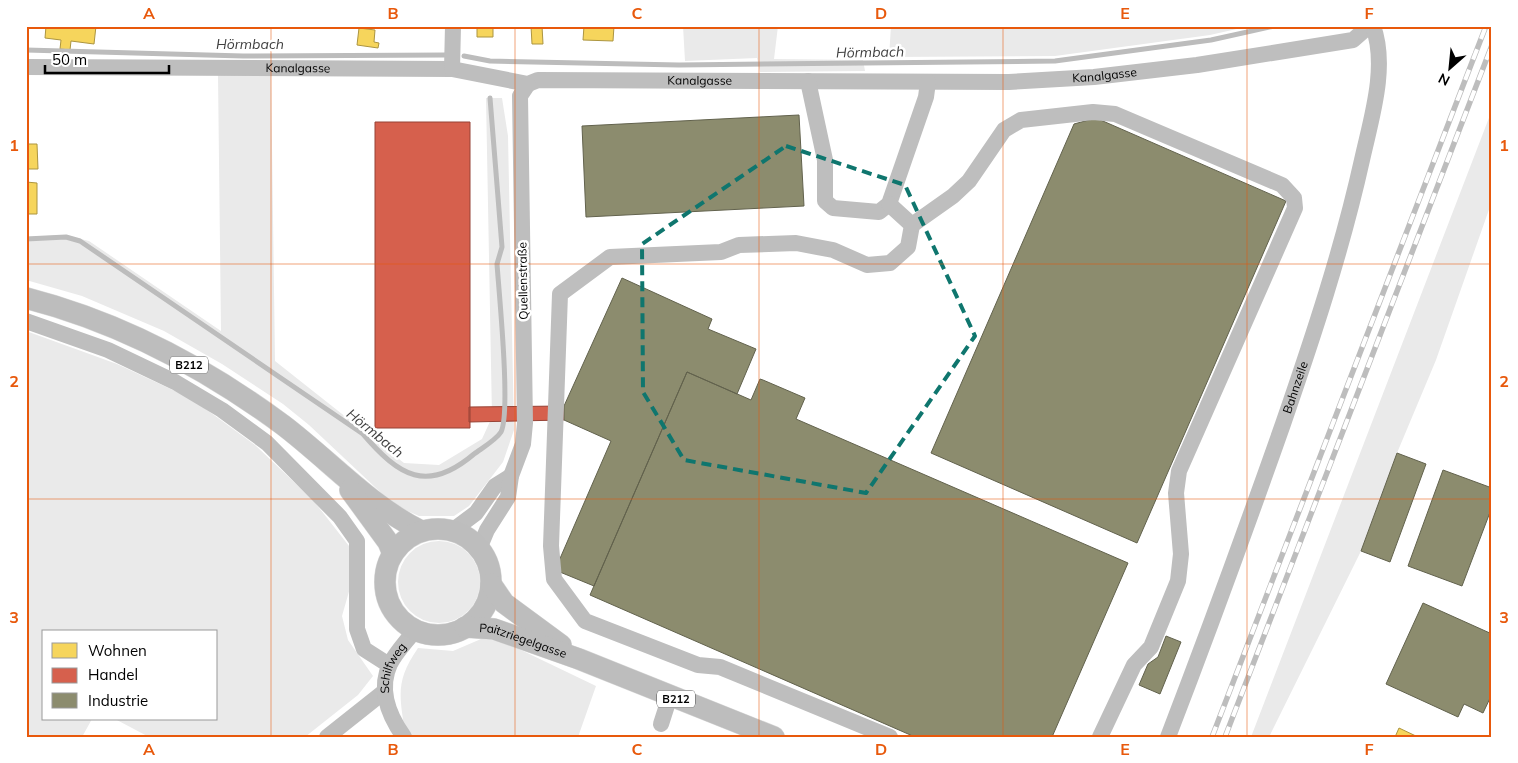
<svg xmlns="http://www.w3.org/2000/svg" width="1518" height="763" font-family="Mulish,sans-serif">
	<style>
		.green { fill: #eaeaea }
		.homes { fill: #f6d55c; stroke: #ac9540 }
		.shops { fill: #d6604d; stroke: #964336 }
		.industry { fill: #8c8c6e; stroke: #62624d }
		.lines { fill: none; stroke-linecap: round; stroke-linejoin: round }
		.stream { stroke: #bcbcbc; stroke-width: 5 }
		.major-casing { stroke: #dbdbdb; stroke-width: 22 }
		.minor { stroke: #bebebe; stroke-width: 16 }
		.major { stroke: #bdbdbd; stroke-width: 21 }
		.rail-casing { stroke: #bdbdbd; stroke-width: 5.5 }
		.rail { stroke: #fff; stroke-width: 4; stroke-dasharray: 11; stroke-linecap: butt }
		.marked { fill: none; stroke: #0f766e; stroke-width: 4; stroke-dasharray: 10 6; stroke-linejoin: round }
		.grid { fill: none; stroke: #e8590c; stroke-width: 1; stroke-opacity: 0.55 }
		.labels { text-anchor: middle; stroke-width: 5; stroke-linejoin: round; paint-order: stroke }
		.shield { fill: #fff; stroke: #4c4c4c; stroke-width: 1 }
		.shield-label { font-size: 11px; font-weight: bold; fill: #000 }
		.street-label { font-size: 12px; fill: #000; stroke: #fff }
		.water-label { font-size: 14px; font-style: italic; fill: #404040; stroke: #fff }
		.neatline { fill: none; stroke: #e8590c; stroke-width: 2 }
		.grid-label { font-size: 16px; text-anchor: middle; font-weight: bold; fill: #e8590c }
	</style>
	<rect width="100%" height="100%" fill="#fff"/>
	<path class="green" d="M 683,26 L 778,26 L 774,59 L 863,60 L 865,71 L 760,72 L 757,58 L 685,61 Z
		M 891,26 L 1250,26 L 1210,35 L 1055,56 L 889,57 Z
		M 271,74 L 275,361 L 404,463 L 439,465 L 482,439 L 492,417 L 486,98 L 502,98 L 508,136 L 514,430 L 503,462 L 469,506 L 454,516 L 419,516 L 394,505 L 309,425 L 283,404 L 222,364 L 164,331 L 82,296 L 26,280 L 26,237 L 64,235 L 89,241 L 221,331 L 218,75 Z
		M 1492,110 L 1492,201 L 1436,360 L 1397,453 L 1361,551 L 1269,737 L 1251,737 Z
		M 26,331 L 117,364 L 192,399 L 255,445 L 313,500 L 349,546 L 352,581 L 342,616 L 348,640 L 373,676 L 358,695 L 305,737 L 149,737 L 115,719 L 216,719 L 216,632 L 44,632 L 44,719 L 92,719 L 82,737 L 26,737 Z
		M398 582a41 41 0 1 1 82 0a41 41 0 1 1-82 0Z
		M 481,639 L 502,641 L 596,686 L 578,737 L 408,737 L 405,732 C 399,694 396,680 418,648 L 453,651 Z"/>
	<path class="homes" d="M 46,26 L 96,26 L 94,44 L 71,41 L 70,50 L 60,49 L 61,40 L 45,38 Z
		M 477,26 L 493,26 L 493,37 L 477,37 Z
		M 531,26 L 542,26 L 543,44 L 532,44 Z
		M 584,26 L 614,26 L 613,41 L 583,40 Z
		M 359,28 L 375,30 L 374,42 L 379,43 L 378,48 L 357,45 Z
		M 26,144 L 37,144 L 38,169 L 26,169 Z
		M 26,182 L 37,183 L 37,214 L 26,214 Z
		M 1399,728 L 1418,737 L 1395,737 Z"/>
	<path class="shops" d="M 375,122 L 470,122 L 470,428 L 375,428 Z
		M 564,406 L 564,420 L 469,422 L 469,407 Z"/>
	<path class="industry" d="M 799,115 L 804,206 L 586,217 L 582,126 Z
		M 1096,118 L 1286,201 L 1137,543 L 931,453 L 1074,124 Z
		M 622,278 L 712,319 L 708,329 L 756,349 L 737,394 L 687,372 L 594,586 L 555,570 L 611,441 L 564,420 L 564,406 Z
		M 687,372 L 751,400 L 760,379 L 763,380 L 805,398 L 796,419 L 1128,563 L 1052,737 L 915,737 L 590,595 Z
		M 1397,453 L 1426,464 L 1390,562 L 1361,551 Z
		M 1443,470 L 1492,488 L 1492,507 L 1462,586 L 1408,566 Z
		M 1423,603 L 1492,634 L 1492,694 L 1483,713 L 1464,704 L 1458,717 L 1386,684 Z
		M 1166,636 L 1181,642 L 1160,694 L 1139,685 L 1148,664 L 1158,657 Z"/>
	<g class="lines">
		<path class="stream" d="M 26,50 L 243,56 L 445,55
			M 464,56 L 490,61 L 679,65 L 1055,61 L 1211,40 L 1274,26
			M 26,239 L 66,237 L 80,241 L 363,434 C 399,476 427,494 474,454 C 482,448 496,440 501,432 C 511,412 499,293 497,264 L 502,247 L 490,98"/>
		<g class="major-casing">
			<g id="major">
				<path d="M 26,298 C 119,322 206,368 283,425 C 329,460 369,505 421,531"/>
				<path d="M 350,490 L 388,542 L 393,554"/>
				<circle cx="438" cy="582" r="53"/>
				<path d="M 491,584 L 504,603 L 561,645"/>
				<path id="s4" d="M 465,627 L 494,629 L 579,659 L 774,737"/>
			</g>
		</g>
		<g class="minor">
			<path id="s1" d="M 26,67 L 452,69 L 528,84 L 538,80 L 1009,82 L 1094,77 L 1197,65 L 1353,40 L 1369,26"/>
			<path d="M 452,69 L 453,26"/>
			<path d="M 808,81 L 825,160 L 825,201 L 833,208 L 879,212 L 889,204 L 926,97 L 928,82"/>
			<path d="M 889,204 L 912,225 L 908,247 L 890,263 L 867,265 L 833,250 L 796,243 L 739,245 L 721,252 L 610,257 L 560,294 L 551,546 L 554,579 L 585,621 L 698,665 L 720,667 L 890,737"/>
			<path d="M 912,225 L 953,196 L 969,181 L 1004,130 L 1021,120 L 1093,112 L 1115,114 L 1282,185 L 1294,198 L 1295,208 L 1179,471 L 1176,493 L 1181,554 L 1178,581 L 1151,647 L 1134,665 L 1100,737"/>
			<path d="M 26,321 L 108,350 L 175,382 L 222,410 L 267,443 L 340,517 L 357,541 L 357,629 L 364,649 L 389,665"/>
			<path d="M 452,531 L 476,513 L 495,486 L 511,476"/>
			<path d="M 479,549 L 487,530 L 508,497 L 511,476 L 523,444 L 525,423 L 520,96 L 528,84"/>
			<path d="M 661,724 L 670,696"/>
			<path d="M 327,737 L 385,691"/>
			<path id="s2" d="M 404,737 C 389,716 378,690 390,664 C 396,652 407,641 415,630"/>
			<path id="s3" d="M 1168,737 C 1208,633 1246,529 1283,424 C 1313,337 1342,250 1362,160 C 1371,119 1388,67 1373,26"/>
		</g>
		<use href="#major" class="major"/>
		<g class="rail-casing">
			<path id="rail" d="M 1212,737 L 1486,26
				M 1225,737 L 1492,45"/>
		</g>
		<use href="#rail" class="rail"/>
	</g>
	<path class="marked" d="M 786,146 L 905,185 L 975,336 L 866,493 L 684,460 L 643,392 L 642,244 Z"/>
	<path class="grid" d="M 271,26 L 271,737M 515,26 L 515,737M 759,26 L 759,737M 1003,26 L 1003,737M 1247,26 L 1247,737M 26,264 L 1492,264M 26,499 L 1492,499"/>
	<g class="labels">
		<g class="shield">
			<rect x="170" y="356.5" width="38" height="17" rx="4"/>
			<rect x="657" y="690.5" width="38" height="17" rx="4"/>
		</g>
		<g class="shield-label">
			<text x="189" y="369">B212</text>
			<text x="676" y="703">B212</text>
		</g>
		<g class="street-label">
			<text dy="4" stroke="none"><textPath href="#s1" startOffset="272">Kanalgasse</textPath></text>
			<text dy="4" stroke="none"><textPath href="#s1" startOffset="1081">Kanalgasse</textPath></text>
			<text dy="4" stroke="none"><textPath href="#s1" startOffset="676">Kanalgasse</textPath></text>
			<text transform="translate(523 281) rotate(-91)" y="4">Quellenstraße</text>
			<text dy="4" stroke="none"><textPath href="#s3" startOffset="372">Bahnzeile</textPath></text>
			<text dy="4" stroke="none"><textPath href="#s4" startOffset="60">Paitzriegelgasse</textPath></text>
			<text dy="4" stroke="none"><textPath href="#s2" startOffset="75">Schilfweg</textPath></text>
		</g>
		<g class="water-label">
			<text x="250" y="49">Hörmbach</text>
			<text transform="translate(870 52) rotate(-1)" y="5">Hörmbach</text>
			<text transform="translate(375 433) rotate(39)" y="5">Hörmbach</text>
		</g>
	</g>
	<rect width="1518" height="763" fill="none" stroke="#ffffff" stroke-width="55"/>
	<rect x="42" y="630" width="175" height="90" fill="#ffffff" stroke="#999999"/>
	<rect x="52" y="643" width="25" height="15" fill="#f6d55c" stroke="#999999"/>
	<text x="88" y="656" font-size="15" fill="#000000">Wohnen</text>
	<rect x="52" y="668" width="25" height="15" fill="#d6604d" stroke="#999999"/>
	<text x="88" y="680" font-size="15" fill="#000000">Handel</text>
	<rect x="52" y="693" width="25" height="15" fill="#8c8c6e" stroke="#999999"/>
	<text x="88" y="706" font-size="15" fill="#000000">Industrie</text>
	<g transform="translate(1450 68) rotate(207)" stroke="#ffffff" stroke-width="4" paint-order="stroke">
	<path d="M0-4L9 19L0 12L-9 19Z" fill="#000000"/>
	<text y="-8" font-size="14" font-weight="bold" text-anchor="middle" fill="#000000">N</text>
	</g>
	<path d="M45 65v8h124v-8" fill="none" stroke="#000000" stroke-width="2.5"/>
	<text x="52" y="65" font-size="15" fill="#000000" stroke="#ffffff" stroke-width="4" paint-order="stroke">50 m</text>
	<rect x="28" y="28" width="1462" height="708" class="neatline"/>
	<g class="grid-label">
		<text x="149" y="19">A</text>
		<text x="393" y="19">B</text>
		<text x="637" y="19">C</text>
		<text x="881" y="19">D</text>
		<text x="1125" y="19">E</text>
		<text x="1369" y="19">F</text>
		<text x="14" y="151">1</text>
		<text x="1504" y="151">1</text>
		<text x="14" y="387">2</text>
		<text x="1504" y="387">2</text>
		<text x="14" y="623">3</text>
		<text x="1504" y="623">3</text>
		<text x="149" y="755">A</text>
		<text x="393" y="755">B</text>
		<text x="637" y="755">C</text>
		<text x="881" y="755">D</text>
		<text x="1125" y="755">E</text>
		<text x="1369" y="755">F</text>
	</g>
</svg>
